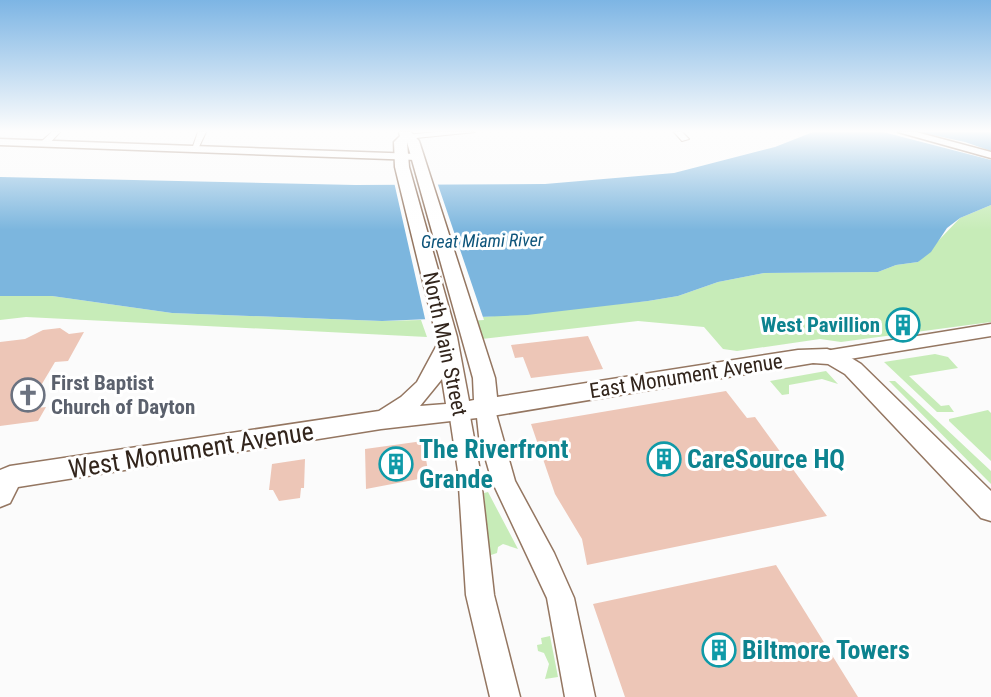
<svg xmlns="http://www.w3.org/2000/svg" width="991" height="697" font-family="'Roboto Condensed',sans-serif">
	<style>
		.green { fill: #c7ecb8 }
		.water { fill: #7cb6de }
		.pier { fill: #fbfbfb }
		.building { fill: #edc6b7 }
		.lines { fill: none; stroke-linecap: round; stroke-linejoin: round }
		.street-casing { stroke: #947661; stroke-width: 2 }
		.secondary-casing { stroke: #947661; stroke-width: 3 }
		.primary-casing { stroke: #947661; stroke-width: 3 }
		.street { fill: #fff; fill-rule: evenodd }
		.secondary { fill: #fff; fill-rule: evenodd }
		.primary { fill: #fff; fill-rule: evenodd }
		.labels { text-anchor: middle; stroke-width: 6; stroke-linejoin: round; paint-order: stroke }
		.far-water-label { font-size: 18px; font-style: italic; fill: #0d547a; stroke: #fff }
		.culture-label { font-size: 21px; font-weight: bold; fill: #0d838f; stroke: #fff; text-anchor: end }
		.street-label { font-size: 21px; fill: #32251c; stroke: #fff }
		.worship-label { font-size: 21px; font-weight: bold; fill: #5b616d; stroke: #fff; text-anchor: start }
		.near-culture-label { font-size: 26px; font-weight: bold; fill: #0d838f; stroke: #fff; text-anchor: start }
		.near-street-label { font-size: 26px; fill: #32251c; stroke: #fff }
	</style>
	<rect width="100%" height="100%" fill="#fbfbfb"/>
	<path class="green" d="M 991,205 L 991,322 L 841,342 L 820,339 L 737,351 L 723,349 L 704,327 L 638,321 L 482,339 L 474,318 L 648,301 L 678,296 L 718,282 L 764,273 L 878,272 L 896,265 L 918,262 L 960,218 Z
		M 0,296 L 52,296 L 172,313 L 382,321 L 421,320 L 427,337 L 26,317 L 0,320 Z
		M 935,354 L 948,357 L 958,368 L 909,376 L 941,406 L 949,405 L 954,412 L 937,412 L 884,362 Z
		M 826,371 L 838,384 L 822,379 L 789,385 L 789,394 L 782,395 L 770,381 Z
		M 889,381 L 895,381 L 991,471 L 991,484 Z
		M 988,410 L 991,413 L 991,461 L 949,421 L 949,419 Z
		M 488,492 L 518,549 L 503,544 L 498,547 L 497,553 L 488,556 L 484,493 Z
		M 550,636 L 558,677 L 545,679 L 549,664 L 544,653 L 538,651 L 537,645 L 542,644 L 541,638 Z"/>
	<path class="water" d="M 813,132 L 991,132 L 991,205 L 960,218 L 947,228 L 931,252 L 918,262 L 896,265 L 878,272 L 764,273 L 718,282 L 678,296 L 648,301 L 527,315 L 382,321 L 172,313 L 52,296 L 0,296 L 0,177 L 355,185 L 545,184 L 674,173 L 775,147 Z"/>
	<path class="pier" d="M 883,132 L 919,132 L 965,142 L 991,151 L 991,160 Z
		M 394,182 L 437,182 L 484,320 L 426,323 Z"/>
	<path class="building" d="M 60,328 L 69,334 L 84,332 L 68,361 L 55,362 L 27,409 L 46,407 L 38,421 L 0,426 L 0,342 L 25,339 L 43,330 Z
		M 588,336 L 603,369 L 531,378 L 523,357 L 515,358 L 511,345 Z
		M 726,391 L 747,418 L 755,417 L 827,516 L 587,565 L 582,539 L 555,494 L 531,424 Z
		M 423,441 L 429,477 L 366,489 L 365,449 Z
		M 305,459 L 304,488 L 301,488 L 300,498 L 279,501 L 273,490 L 269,490 L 272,464 Z
		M 776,565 L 858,697 L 625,697 L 593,604 Z"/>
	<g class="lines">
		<g class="street-casing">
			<path id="street" d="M 52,132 L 60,132 L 48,145 L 42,145 L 42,141 Z
				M 198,132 L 206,132 L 198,149 L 192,149 Z
				M 436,132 L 475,132 L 406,139 L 402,137 L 406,135 Z
				M 674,132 L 682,132 L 689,139 L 682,141 Z"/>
		</g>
		<g class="secondary-casing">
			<path id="secondary" d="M 898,132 L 916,132 L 991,152 L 991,158 Z
				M 0,139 L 417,154 L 422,157 L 417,160 L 0,145 Z
				M 991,324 L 991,336 L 831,362 L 825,360 L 822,356 L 825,352 L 831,350 Z
				M 486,400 L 493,403 L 515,481 L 554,553 L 574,598 L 595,697 L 565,697 L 547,598 L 492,481 L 479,436 L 476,408 L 479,403 Z
				M 459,403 L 466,406 L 469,411 L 480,471 L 494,595 L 520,697 L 490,697 L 466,595 L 458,471 L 449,411 L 452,406 Z"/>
		</g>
		<g class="primary-casing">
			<path id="primary" d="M 399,132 L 411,132 L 419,141 L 495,378 L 497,397 L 798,350 L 827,349 L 848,356 L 861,364 L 991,491 L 991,521 L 981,518 L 845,374 L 828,364 L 813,363 L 486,417 L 381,429 L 18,487 L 10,503 L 0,507 L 0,470 L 10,466 L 379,411 L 401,397 L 417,382 L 438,343 L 395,167 L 394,142 L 400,136 ZM 407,142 L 473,378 L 474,400 L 469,401 L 457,337 L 409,167 ZM 442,379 L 446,404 L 420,406 Z"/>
		</g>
		<use href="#street" class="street"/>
		<use href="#secondary" class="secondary"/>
		<use href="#primary" class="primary"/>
	</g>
	<linearGradient id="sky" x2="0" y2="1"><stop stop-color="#7db5e4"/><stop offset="0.57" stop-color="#fdfdfd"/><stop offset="1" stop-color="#fdfdfd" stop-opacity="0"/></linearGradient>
	<rect width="991" height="230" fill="url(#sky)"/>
	<defs>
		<g id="building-ring" transform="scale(1.725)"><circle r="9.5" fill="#fff" stroke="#0f9aa8" stroke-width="1.5"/><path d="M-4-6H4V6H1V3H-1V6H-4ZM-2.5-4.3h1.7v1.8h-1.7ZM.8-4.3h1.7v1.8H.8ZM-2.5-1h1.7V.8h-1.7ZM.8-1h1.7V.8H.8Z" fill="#0f9aa8"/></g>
		<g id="church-ring" transform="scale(1.725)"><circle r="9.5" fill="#fff" stroke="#6b7280" stroke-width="1.5"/><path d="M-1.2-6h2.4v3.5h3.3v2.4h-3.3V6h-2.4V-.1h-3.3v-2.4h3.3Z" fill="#6b7280"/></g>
	</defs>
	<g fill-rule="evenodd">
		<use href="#building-ring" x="903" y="325"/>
		<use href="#church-ring" x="28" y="395"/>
		<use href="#building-ring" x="664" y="459"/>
		<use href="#building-ring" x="396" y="464"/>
		<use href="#building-ring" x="719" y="650"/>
	</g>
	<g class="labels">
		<g class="far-water-label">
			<text transform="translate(482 241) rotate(-1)" y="6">Great Miami River</text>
		</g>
		<g class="culture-label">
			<text x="880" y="332">West Pavillion</text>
		</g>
		<g class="street-label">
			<text transform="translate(445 344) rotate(78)" y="7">North Main Street</text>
			<text transform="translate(686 376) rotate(-9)" y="7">East Monument Avenue</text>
		</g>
		<g class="worship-label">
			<text x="51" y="390">First Baptist<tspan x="51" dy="24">Church of Dayton</tspan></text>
		</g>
		<g class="near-culture-label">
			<text x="419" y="458">The Riverfront<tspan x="419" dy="30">Grande</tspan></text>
			<text x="687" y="468">CareSource HQ</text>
			<text x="742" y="659">Biltmore Towers</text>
		</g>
		<g class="near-street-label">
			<text transform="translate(191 450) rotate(-9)" y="9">West Monument Avenue</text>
		</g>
	</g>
</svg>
